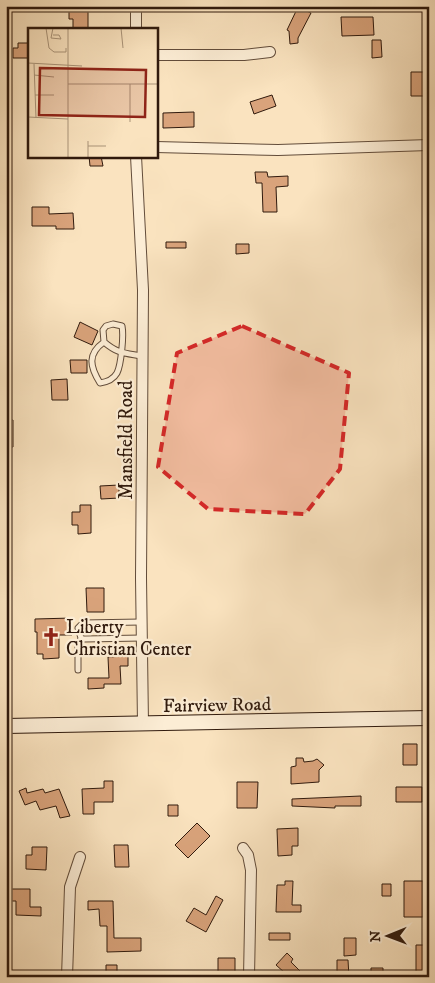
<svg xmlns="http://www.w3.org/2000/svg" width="435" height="983" font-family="'IM FELL DW Pica',serif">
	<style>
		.building { fill: #d9a37b; stroke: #301a0d }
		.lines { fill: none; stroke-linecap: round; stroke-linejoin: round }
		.service-casing { stroke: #624c3a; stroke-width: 7 }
		.minor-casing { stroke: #624c3a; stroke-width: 12 }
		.secondary-casing { stroke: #301a0d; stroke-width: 16 }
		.service { stroke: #fcedd5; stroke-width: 5 }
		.minor { stroke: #fcedd5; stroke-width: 10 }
		.secondary { stroke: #fcedd5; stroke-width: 14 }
		.marked { fill: #d62828; fill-opacity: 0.2; stroke: #d62828; stroke-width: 4; stroke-dasharray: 10 6; stroke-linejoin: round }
		.labels { text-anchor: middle; stroke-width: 4.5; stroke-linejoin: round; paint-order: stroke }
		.street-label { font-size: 19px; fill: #301a0d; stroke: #fcedd5 }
		.poi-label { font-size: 19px; fill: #301a0d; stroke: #fcedd5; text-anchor: start }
		.inset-road { fill: none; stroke: #a99378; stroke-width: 1 }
		.view { fill: #8f2418; fill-opacity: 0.15; stroke: #8f2418; stroke-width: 2.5 }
		.inset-edge { fill: none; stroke: #301a0d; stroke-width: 2.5 }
	</style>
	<rect width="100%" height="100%" fill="#fae3bf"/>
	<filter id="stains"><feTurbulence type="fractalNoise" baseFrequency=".004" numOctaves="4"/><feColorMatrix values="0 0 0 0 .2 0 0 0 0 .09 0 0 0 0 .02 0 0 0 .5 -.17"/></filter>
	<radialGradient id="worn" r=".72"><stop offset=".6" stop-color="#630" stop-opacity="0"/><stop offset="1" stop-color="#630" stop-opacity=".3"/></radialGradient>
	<path class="building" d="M 69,6 L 88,6 L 88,28 L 73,28 L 73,19 L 69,19 Z
		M 298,7 L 311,13 L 298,38 L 298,43 L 290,44 L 289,31 L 287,30 Z
		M 341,17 L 373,17 L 374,35 L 342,36 Z
		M 372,40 L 381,40 L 382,57 L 372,58 Z
		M 18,43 L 29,43 L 29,58 L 13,58 L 13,48 L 18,48 Z
		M 411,72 L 426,72 L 427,96 L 411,96 Z
		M 272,95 L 276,106 L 254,114 L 250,102 Z
		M 194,112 L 194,127 L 163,128 L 163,113 Z
		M 89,156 L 101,156 L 103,166 L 90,166 Z
		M 255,172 L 267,172 L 268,177 L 288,176 L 288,186 L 276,187 L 277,212 L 263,212 L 262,183 L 256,183 Z
		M 32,207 L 49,207 L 49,214 L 73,213 L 74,229 L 56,229 L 56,226 L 32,226 Z
		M 166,242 L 186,242 L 186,248 L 166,248 Z
		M 236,244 L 249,244 L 249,253 L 236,254 Z
		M 80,322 L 98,331 L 92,345 L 74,337 Z
		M 70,360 L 87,360 L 87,373 L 71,373 Z
		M 67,379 L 68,400 L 52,400 L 51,380 Z
		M 6,420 L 13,420 L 13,447 L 6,447 Z
		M 119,485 L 119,498 L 101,499 L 100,486 Z
		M 80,505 L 91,505 L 91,533 L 78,534 L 78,525 L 72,525 L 72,512 L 80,512 Z
		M 86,588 L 104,588 L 104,612 L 87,612 Z
		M 72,618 L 72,635 L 59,635 L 59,658 L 43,659 L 43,654 L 37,654 L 37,632 L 35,632 L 35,619 Z
		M 128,656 L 128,666 L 120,666 L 121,684 L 104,684 L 104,688 L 88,689 L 88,678 L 109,678 L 108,657 Z
		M 403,744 L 417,744 L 417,765 L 403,765 Z
		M 296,758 L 303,758 L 304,762 L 313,761 L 317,759 L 324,765 L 319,770 L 319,782 L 291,784 L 291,767 L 296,766 Z
		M 104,781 L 113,781 L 113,802 L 94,802 L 94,814 L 83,814 L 82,789 L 104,788 Z
		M 237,782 L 258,782 L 257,808 L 237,808 Z
		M 396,787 L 422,787 L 422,802 L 396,802 Z
		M 26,788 L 27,793 L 43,789 L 45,793 L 59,789 L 70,816 L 60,818 L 56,806 L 40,810 L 36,801 L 25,805 L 19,791 Z
		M 361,796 L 361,806 L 335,806 L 335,808 L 292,806 L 292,799 Z
		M 168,805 L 178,805 L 178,816 L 168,816 Z
		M 197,823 L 210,836 L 188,858 L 175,845 Z
		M 298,828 L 298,846 L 292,846 L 292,855 L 278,856 L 277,829 Z
		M 114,845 L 128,845 L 129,867 L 115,867 Z
		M 32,847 L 47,847 L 46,870 L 26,869 L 26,855 L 32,855 Z
		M 285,881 L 293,881 L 292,905 L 301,905 L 301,912 L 276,912 L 277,885 L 285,885 Z
		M 404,881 L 423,881 L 423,917 L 404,917 Z
		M 382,884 L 391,884 L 391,896 L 382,896 Z
		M 6,889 L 30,889 L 30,907 L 41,907 L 41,916 L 16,915 L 16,901 L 6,901 Z
		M 216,896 L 223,900 L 206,932 L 186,921 L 194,908 L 206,915 Z
		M 88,901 L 113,901 L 114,938 L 141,938 L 141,951 L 107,952 L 107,926 L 100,926 L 99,909 L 88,910 Z
		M 269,933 L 290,933 L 290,940 L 269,940 Z
		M 344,938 L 356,938 L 356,955 L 344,956 Z
		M 416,945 L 429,945 L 429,977 L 416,977 Z
		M 287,953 L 293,959 L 291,962 L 302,973 L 298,977 L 281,977 L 285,973 L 276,965 Z
		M 218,958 L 235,958 L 235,977 L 218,977 Z
		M 337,960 L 348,960 L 349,977 L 337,977 Z
		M 106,965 L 117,965 L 117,974 L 106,974 Z
		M 371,968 L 383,968 L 383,977 L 371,977 Z"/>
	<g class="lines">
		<g class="service-casing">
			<path id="service" d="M 104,342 C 87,354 90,367 100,383 C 107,382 113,380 117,373 C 121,365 124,336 122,326 L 113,324 L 106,326 L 103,330 L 104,342 C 118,354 125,353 142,356
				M 141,622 L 83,623 L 78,628 L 81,638 L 84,639 L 142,638
				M 78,670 L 78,647 L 81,638"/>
		</g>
		<g class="minor-casing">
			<path id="minor" d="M 136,6 L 136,29
				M 156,55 L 244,55 L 270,52
				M 156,147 L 278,150 L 429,145
				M 136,156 L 143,290 L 141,578 L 143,724
				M 243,848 L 248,855 L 251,870 L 249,977
				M 67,977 L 70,887 L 80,857"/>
		</g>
		<g class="secondary-casing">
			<path id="secondary" d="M 6,726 L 429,718"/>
		</g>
		<use href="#service" class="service"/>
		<use href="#minor" class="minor"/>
		<use href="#secondary" class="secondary"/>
	</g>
	<path class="marked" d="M 242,326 L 349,373 L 340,469 L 305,514 L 208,509 L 158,467 L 177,353 Z"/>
	<defs>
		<g id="church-bare" transform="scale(1.5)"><path d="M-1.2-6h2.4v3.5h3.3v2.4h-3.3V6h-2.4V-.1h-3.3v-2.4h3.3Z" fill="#8f2418" stroke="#fcedd5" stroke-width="2.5" paint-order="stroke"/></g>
	</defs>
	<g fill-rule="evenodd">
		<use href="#church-bare" x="51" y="637"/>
	</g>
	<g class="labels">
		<g class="street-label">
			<text transform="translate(125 440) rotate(-90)" y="7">Mansfield Road</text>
			<text transform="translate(217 704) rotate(-1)" y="7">Fairview Road</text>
		</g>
		<g class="poi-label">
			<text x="66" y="633">Liberty<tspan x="66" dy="22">Christian Center</tspan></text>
		</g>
	</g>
	<g transform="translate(28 28)">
		<rect width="130" height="130" fill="#fae3bf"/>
		<path class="inset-road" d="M 18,0 L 21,20 L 26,24 L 38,24 L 38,20M 40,0 L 40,130M 93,0 L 95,20M 25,7 L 31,7 L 33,11 L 23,10 L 25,0M 0,35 L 54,38M 6,36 L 8,90M 6,47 L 26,49M 40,56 L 130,56M 7,67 L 26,67M 0,89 L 40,91M 102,94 L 102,56M 60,118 L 78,118M 60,130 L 60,113"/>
		<path class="view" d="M 12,40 L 118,42 L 117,89 L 11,87 Z"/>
		<rect width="130" height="130" class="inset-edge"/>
	</g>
	<rect width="435" height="983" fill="none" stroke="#fae3bf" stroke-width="25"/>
	<rect x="8" y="8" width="420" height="968" fill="none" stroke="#301a0d" stroke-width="2.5"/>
	<rect x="12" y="12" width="410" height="958" fill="none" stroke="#301a0d"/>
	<g transform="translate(388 936) rotate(269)" stroke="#fcedd5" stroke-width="4" paint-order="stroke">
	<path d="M0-4L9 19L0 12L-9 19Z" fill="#301a0d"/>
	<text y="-8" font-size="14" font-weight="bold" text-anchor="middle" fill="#301a0d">N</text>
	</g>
	<rect width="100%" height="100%" filter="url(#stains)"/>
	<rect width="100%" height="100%" fill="url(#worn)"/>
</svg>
